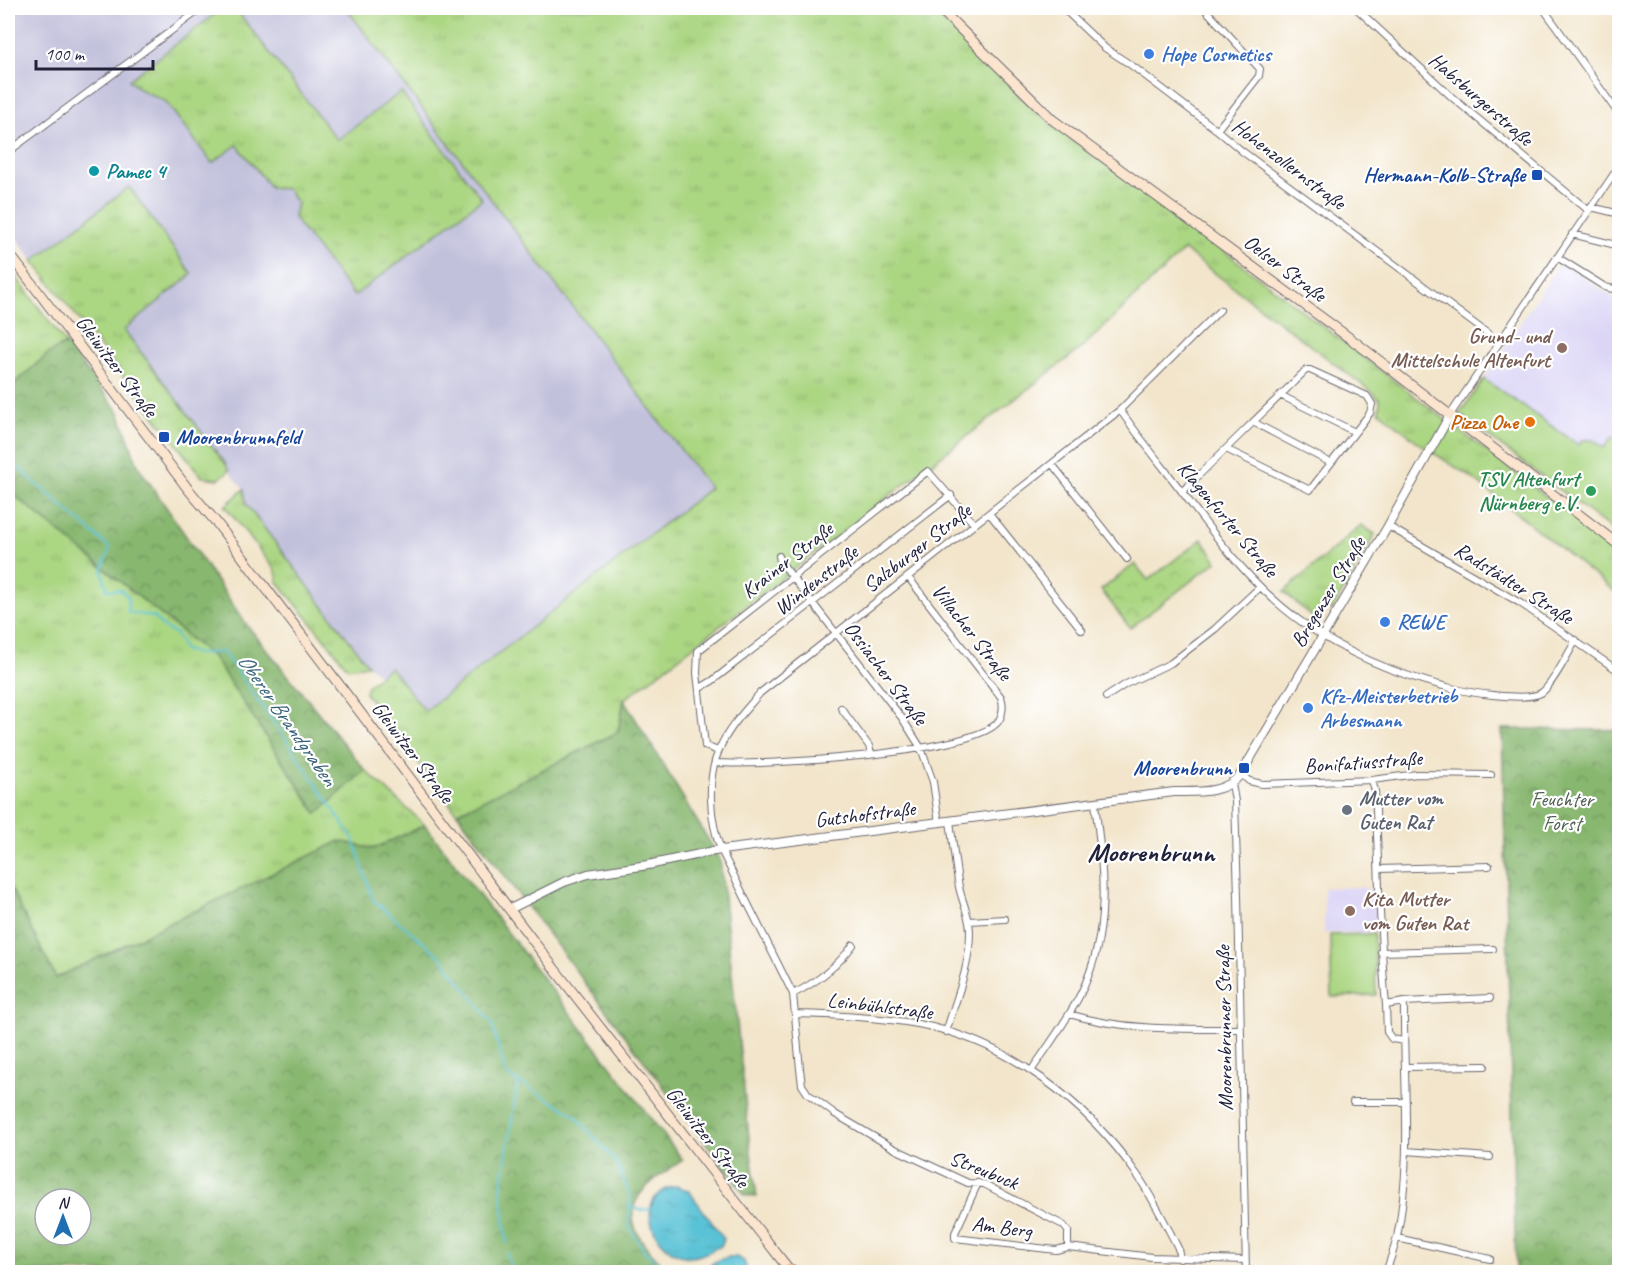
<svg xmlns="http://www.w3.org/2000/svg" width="1627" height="1280" font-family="Caveat,sans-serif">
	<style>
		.built { fill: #dcd5f6 }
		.industrial { fill: #c2c1dc }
		.grass { fill: url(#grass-tufts); stroke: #667c5e; stroke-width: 1.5 }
		.forest { fill: url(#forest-crowns); stroke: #556c56; stroke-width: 1.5; fill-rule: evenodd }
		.park { fill: url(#park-crowns); stroke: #667c5e; stroke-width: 1.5 }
		.pitch { fill: #abd682; stroke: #667c5e; stroke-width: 1.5 }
		.water { fill: url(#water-ripples); stroke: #3e7288; stroke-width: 1.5 }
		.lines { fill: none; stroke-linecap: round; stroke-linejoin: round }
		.stream { stroke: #5ac2d6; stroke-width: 2 }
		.minor-casing { stroke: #6b666d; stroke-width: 8 }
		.tertiary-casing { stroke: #6b666d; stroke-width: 10 }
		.secondary-casing { stroke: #6b666d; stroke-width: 11 }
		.motorway-casing { stroke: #6b666d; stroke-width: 14 }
		.minor { stroke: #fff; stroke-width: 6 }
		.tertiary { stroke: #fff; stroke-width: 8 }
		.secondary { stroke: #fce5cf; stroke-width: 9 }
		.motorway { stroke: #f7bd88; stroke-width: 12 }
		.shop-dot { fill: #3f7fe0; stroke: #fff; stroke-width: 2 }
		.culture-dot { fill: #0f9aa8; stroke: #fff; stroke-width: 2 }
		.transit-dot { fill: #1a4fb4; stroke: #fff; stroke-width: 2 }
		.education-dot { fill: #8d6e63; stroke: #fff; stroke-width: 2 }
		.food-dot { fill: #e8710a; stroke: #fff; stroke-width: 2 }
		.leisure-dot { fill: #2e9e5b; stroke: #fff; stroke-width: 2 }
		.worship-dot { fill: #6b7280; stroke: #fff; stroke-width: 2 }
		.labels { text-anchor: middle; stroke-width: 4.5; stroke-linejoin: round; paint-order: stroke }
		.shop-label { font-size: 21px; font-weight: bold; fill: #366cbe; stroke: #fff; text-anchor: start }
		.street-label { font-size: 21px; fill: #22223b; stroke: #fff }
		.culture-label { font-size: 21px; font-weight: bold; fill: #0d838f; stroke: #fff; text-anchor: start }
		.transit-label { font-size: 21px; font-weight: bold; fill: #164399; stroke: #fff; text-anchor: end }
		.education-label { font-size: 21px; font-weight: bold; fill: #785e54; stroke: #fff; text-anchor: end }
		.food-label { font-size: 21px; font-weight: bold; fill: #c56008; stroke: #fff; text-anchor: end }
		.leisure-label { font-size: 21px; font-weight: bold; fill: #27864d; stroke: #fff; text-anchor: end }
		.worship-label { font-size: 21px; font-weight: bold; fill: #5b616d; stroke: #fff; text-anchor: start }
		.park-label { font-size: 21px; fill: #526154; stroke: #fff }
		.water-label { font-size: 22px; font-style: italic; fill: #386279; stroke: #fff }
		.district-label { font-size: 27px; font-weight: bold; fill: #22223b; stroke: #fff }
	</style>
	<defs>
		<pattern id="grass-tufts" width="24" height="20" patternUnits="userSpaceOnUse" patternTransform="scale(1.5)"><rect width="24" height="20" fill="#abd682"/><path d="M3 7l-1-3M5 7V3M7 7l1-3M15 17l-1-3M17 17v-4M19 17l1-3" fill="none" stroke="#93b771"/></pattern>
		<pattern id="forest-crowns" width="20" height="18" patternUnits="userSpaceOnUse" patternTransform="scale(1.5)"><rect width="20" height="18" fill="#88b770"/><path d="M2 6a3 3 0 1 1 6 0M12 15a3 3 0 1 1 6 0" fill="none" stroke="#6f945d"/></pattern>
		<pattern id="park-crowns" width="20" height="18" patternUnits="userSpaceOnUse" patternTransform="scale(1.5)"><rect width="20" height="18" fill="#abd682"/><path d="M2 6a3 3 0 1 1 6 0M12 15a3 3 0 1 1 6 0" fill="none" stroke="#93b771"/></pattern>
		<pattern id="water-ripples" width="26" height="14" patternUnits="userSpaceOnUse" patternTransform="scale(1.5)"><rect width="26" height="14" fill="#5ac2d6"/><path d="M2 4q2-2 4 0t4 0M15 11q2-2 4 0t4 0" fill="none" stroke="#4ea6b9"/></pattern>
	</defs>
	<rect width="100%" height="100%" fill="#fff"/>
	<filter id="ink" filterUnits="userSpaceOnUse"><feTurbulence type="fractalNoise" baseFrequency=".0167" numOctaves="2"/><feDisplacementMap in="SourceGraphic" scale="12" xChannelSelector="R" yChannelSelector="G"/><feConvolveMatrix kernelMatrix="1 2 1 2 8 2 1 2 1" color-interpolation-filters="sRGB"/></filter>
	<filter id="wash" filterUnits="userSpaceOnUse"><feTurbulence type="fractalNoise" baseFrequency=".008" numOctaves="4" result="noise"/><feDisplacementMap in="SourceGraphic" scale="24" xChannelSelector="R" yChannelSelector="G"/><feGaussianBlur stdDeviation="1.35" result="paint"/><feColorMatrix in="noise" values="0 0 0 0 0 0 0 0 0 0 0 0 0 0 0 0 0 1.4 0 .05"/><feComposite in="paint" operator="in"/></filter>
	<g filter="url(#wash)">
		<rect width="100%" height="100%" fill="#f2e5cb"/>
		<path class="built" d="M 1560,262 L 1619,301 L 1619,440 L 1613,436 L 1604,448 L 1579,445 L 1484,379 Z
			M 1364,887 L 1365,890 L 1376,890 L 1377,932 L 1324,933 L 1324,888 Z"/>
		<path class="industrial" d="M 8,8 L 223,8 L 129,79 L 141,90 L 165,101 L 212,163 L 237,145 L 271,187 L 287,189 L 297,203 L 294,217 L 299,225 L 354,296 L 337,140 L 235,8 L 346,8 L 711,488 L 425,711 L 390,668 L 379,675 L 368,665 L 246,504 L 244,489 L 231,474 L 225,463 L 123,330 L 192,274 L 129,188 L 33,261 L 8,226 Z"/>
		<path class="grass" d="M 223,8 L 235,8 L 337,140 L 401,92 L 482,199 L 354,296 L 299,225 L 294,217 L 297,203 L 287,189 L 271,188 L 237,145 L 212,163 L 165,101 L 141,90 L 129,80 Z
			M 346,8 L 930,8 L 1036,111 L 1069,138 L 1198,231 L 1619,552 L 1619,595 L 1471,477 L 1421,445 L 1379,411 L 1380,400 L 1373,393 L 1184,250 L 1084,346 L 624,700 L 618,732 L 457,813 L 365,693 L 367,686 L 390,667 L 425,711 L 710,488 Z
			M 129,187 L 192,274 L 124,330 L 225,463 L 229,471 L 219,479 L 202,477 L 33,261 Z
			M 8,266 L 66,344 L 49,353 L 8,389 Z
			M 244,489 L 246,504 L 368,665 L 348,668 L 278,582 L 276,571 L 225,506 Z
			M 8,490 L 214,658 L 317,813 L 365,770 L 425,825 L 373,849 L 340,842 L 56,978 L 8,883 Z
			M 1361,525 L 1375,534 L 1332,611 L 1325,607 L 1320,616 L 1312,617 L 1284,592 Z"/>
		<path class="forest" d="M 66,344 L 119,412 L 138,466 L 246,624 L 365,770 L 317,814 L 214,658 L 8,490 L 8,389 L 49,353 Z
			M 624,700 L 720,859 L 749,1138 L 757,1197 L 745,1195 L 457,813 L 618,732 Z
			M 1502,729 L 1619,730 L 1619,1272 L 1516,1272 Z
			M 425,825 L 683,1160 C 650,1181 613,1204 645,1245 C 653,1255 663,1267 675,1272 L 8,1272 L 8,883 L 56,978 L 340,841 L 373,849 ZM 45,1199 L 81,1199 L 81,1235 L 45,1235 Z"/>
		<path class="park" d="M 1202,539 L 1217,561 L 1130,628 L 1101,590 L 1135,564 L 1148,580 Z"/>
		<path class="pitch" d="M 1484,379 L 1579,445 L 1583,440 L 1594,440 L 1604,448 L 1613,436 L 1619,440 L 1619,535 L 1459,414 Z
			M 1374,934 L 1376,995 L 1332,997 L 1330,935 Z"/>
		<path class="water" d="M 677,1186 L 689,1191 L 724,1239 L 721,1246 C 712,1250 701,1257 691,1257 C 653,1256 629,1194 677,1186 Z
			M 730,1257 L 736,1257 L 744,1261 L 746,1267 L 744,1272 L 708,1272 C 708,1262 721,1259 730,1257 Z"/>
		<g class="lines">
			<path class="stream" d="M 8,459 L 110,548 L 102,570 L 107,590 L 121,590 L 128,597 L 128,612 L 154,617 L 164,628 L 176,634 L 184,650 L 198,654 L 223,652 L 285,738 L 354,840 L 373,900 L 442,958 L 492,1023 L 505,1072
				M 507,1075 L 574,1114 L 616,1162 L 630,1195 L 629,1227 L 644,1251 L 668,1272
				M 631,1207 L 641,1210 L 651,1209
				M 507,1244 L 501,1189 L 518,1081
				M 507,1253 L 511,1272"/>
		</g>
	</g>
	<g filter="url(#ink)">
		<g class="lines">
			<g class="minor-casing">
				<path id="minor" d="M 1063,8 L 1105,48 L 1131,65 L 1217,130 L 1242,151 L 1499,342
					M 1204,8 L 1260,69 L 1259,76 L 1217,130
					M 1356,8 L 1454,99 L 1588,210
					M 1543,8 L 1620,116
					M 8,152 L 202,8
					M 1591,207 L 1620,214
					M 1572,234 L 1620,246
					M 1557,257 L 1605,287 L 1613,289 L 1620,285
					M 1220,310 L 1120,410 L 760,693 C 745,711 728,728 719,750 C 706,779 710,821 721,850 L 793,994 L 800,1069 L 802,1085 L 808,1094 L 835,1114 L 895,1149 L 968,1183 L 984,1184 L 1063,1225 L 1068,1231 L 1068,1247 L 1152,1257 L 1245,1260
					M 1280,395 L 1355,432
					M 1120,410 C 1141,440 1164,468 1186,497 C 1220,543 1256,590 1303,623 C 1347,654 1395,674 1447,687 C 1465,692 1526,702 1541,693 C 1551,687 1569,652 1576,640
					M 1450,415 L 1620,165
					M 1253,422 L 1331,463
					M 1052,464 L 1127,559
					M 1182,492 C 1223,451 1265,411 1306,370 L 1310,370 L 1367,396 L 1372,404 L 1370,413 L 1310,490 L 1226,449
					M 989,513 L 1082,630
					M 1388,526 L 1520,603 L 1620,672
					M 779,556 L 780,561 L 902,718 L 921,748 L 933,782 L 939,823
					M 700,688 L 712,681 L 951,495
					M 1106,697 L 1126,684 L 1171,663 L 1215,629 L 1260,587
					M 841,708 L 869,746 L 871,754
					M 718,751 L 705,746 L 697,673 L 698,651 L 928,471 L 974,524
					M 715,763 C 763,766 967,754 997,723 C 1003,716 1004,705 1001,697 L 908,577
					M 1241,774 L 1249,781 L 1262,784 L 1372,780 L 1417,774 L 1491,775
					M 1372,780 L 1375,791 C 1379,862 1379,934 1386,1005 L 1404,1002 C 1403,1080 1413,1160 1397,1237 C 1394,1249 1390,1261 1386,1272
					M 1232,784 L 1235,801 L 1238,896 L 1246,1272
					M 1379,869 L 1489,866
					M 969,921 L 1005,919
					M 1381,952 L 1493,949
					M 793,994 C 817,982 837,967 853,945
					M 1404,1002 L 1490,998
					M 1386,1005 L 1387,1032 L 1392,1039 L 1404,1041
					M 795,1014 C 836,1015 877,1017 918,1024 C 1008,1041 1087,1102 1138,1176 C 1153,1199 1166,1224 1178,1248 L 1180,1259
					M 1069,1014 C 1126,1031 1181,1029 1240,1029
					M 946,1032 C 956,999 970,967 970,932 C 970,916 962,902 959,887 C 955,865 953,843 950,821
					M 1405,1067 L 1485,1066
					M 1031,1071 C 1048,1046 1067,1021 1081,993 C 1112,930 1103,869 1095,803
					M 1353,1102 L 1406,1102
					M 1406,1151 L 1490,1157
					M 978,1183 L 955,1233 L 955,1238 L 1056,1250 L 1068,1247
					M 1397,1238 L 1490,1259"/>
			</g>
			<g class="tertiary-casing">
				<path id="tertiary" d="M 510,909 L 564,882 L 588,874 L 648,865 L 714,851 L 1174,792 C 1198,792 1225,794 1241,774 L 1388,526 L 1450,415"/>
			</g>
			<g class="secondary-casing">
				<path id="secondary" d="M 939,8 L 1053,120 L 1359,345 L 1620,546
					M 8,252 L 188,489 L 216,522 L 553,967 L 791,1272"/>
			</g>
			<g class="motorway-casing">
				<path id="motorway" d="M 789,1270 L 793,1272"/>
			</g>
			<use href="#minor" class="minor"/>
			<use href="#tertiary" class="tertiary"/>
			<use href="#secondary" class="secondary"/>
			<use href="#motorway" class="motorway"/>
		</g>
	</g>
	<g class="shop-dot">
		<circle cx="1149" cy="54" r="6"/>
		<circle cx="1385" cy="622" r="6"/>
		<circle cx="1308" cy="708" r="6"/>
	</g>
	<circle class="culture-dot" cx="94" cy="171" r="6"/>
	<g class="transit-dot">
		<rect x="1531" y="169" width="12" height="12" rx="3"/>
		<rect x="158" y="431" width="12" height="12" rx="3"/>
		<rect x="1238" y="762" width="12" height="12" rx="3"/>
	</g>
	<g class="education-dot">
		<circle cx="1562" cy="348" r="6"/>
		<circle cx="1350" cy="911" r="6"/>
	</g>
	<circle class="food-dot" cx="1530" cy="422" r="6"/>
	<circle class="leisure-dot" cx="1591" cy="491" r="6"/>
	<circle class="worship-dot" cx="1347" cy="810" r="6"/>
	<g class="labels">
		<g class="shop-label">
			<text x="1161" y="61">Hope Cosmetics</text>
			<text x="1397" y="629">REWE</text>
			<text x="1320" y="703">Kfz-Meisterbetrieb<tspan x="1320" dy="24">Arbesmann</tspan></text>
		</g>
		<g class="street-label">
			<text transform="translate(1481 99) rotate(41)" y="7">Habsburgerstraße</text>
			<text transform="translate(1289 164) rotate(37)" y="7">Hohenzollernstraße</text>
			<text transform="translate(1285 268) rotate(37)" y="7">Oelser Straße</text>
			<text transform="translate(117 366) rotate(53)" y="7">Gleiwitzer Straße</text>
			<text transform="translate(1228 519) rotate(50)" y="7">Klagenfurter Straße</text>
			<text transform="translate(917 548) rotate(-38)" y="7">Salzburger Straße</text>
			<text transform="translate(787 560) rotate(-38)" y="7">Krainer Straße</text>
			<text transform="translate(816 580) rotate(-38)" y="7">Windenstraße</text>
			<text transform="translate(1514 583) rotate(32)" y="7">Radstädter Straße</text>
			<text transform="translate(1328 592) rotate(-59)" y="7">Bregenzer Straße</text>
			<text transform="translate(972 632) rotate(52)" y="7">Villacher Straße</text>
			<text transform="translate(886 673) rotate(53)" y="7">Ossiacher Straße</text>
			<text transform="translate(413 752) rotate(53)" y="7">Gleiwitzer Straße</text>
			<text transform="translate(1363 762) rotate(-4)" y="7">Bonifatiusstraße</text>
			<text transform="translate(865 814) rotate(-7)" y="7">Gutshofstraße</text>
			<text transform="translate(880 1006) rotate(7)" y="7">Leinbühlstraße</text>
			<text transform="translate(1224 1028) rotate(-91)" y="7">Moorenbrunner Straße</text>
			<text transform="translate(708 1137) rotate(52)" y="7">Gleiwitzer Straße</text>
			<text transform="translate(984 1170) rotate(22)" y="7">Streubuck</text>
			<text transform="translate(1002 1227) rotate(7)" y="7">Am Berg</text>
		</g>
		<g class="culture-label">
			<text x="106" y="178">Pamec 4</text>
		</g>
		<g class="transit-label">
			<text x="1525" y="182">Hermann-Kolb-Straße</text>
			<text x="176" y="444" text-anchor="start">Moorenbrunnfeld</text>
			<text x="1232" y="775">Moorenbrunn</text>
		</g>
		<g class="education-label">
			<text x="1550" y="343">Grund- und<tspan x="1550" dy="24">Mittelschule Altenfurt</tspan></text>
			<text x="1362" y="906" text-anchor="start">Kita Mutter<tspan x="1362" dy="24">vom Guten Rat</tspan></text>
		</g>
		<g class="food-label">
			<text x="1518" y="429">Pizza One</text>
		</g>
		<g class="leisure-label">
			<text x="1579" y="486">TSV Altenfurt<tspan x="1579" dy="24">Nürnberg e.V.</tspan></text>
		</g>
		<g class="worship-label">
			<text x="1359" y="805">Mutter vom<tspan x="1359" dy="24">Guten Rat</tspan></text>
		</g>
		<g class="park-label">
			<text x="1562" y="806">Feuchter<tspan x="1562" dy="24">Forst</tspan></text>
		</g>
		<g class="water-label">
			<text transform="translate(288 719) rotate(55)" y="8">Oberer Brandgraben</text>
		</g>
		<g class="district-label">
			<text x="1151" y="861">Moorenbrunn</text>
		</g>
	</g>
	<rect width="1627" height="1280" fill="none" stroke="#fff" stroke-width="30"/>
	<g transform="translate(63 1217)"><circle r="28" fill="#ffffff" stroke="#a7a7b1" stroke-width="1.5"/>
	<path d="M0-4.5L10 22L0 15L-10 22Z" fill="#1f6fb2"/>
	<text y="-9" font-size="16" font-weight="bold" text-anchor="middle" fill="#22223b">N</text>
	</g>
	<path d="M36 60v9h117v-9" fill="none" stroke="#22223b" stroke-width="3"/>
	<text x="45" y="60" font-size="18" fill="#22223b" stroke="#ffffff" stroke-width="4.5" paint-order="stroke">100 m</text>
</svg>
